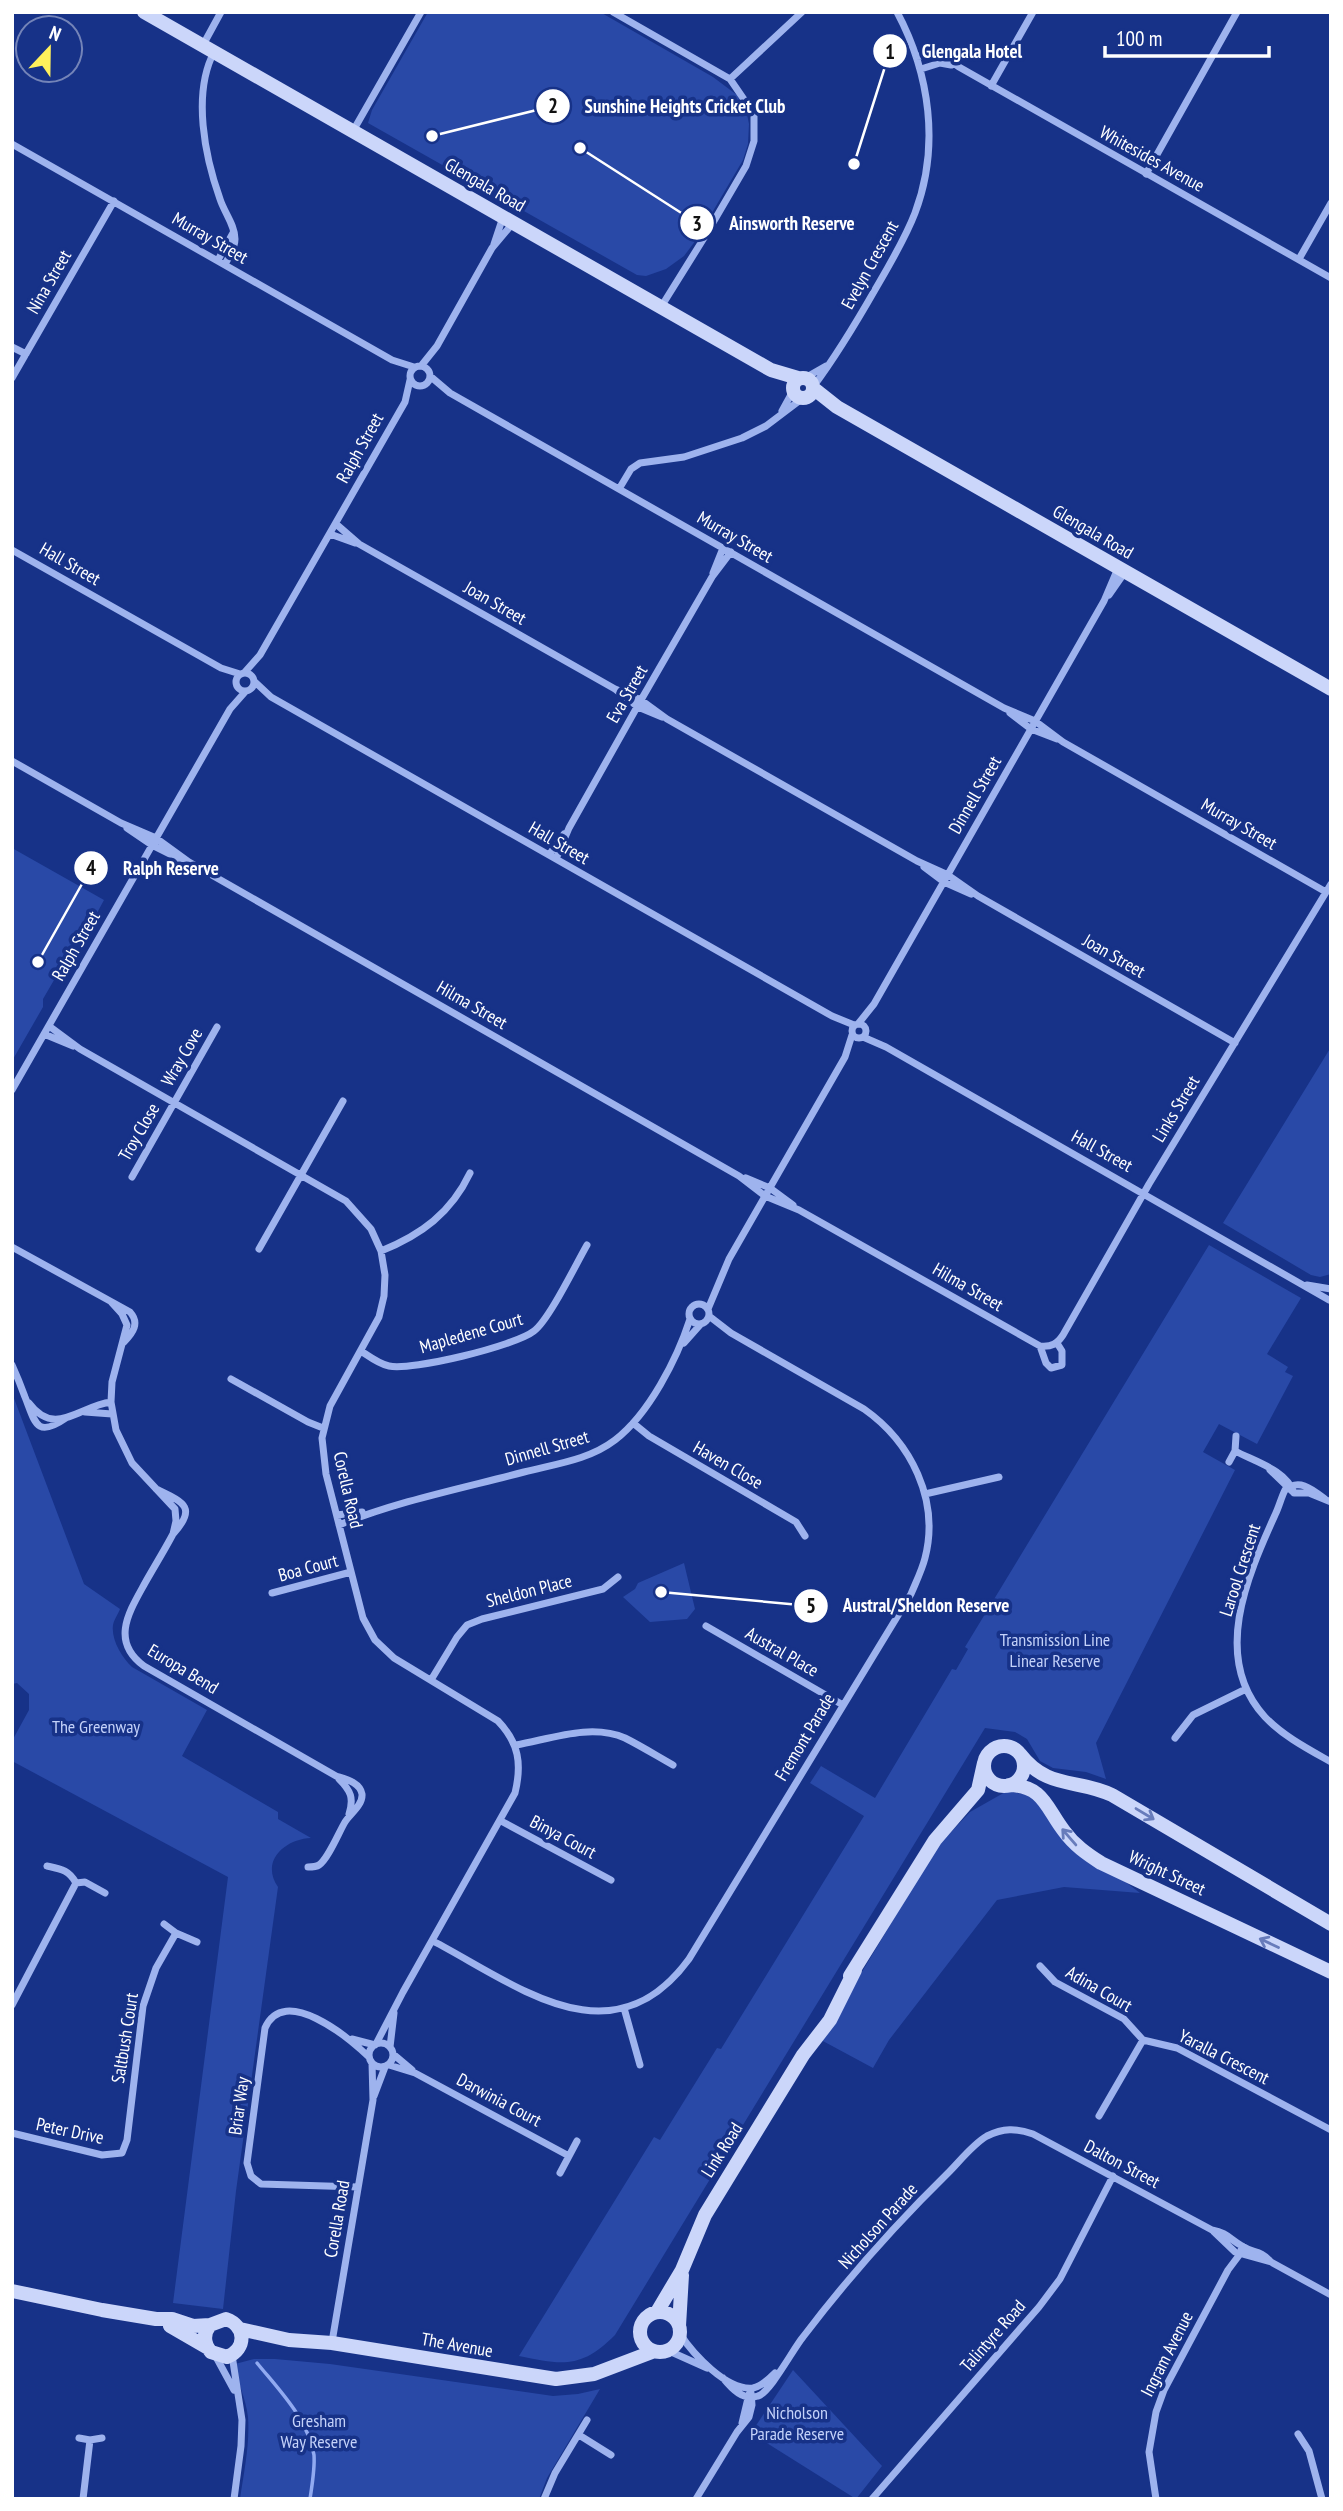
<svg xmlns="http://www.w3.org/2000/svg" width="1343" height="2511" font-family="'PT Sans Narrow',sans-serif">
	<style>
		.green { fill: #2949a7 }
		.lines { fill: none; stroke-linecap: round; stroke-linejoin: round }
		.stream { stroke: #91aaf1; stroke-width: 3.5 }
		.street { stroke: #9eb3ee; stroke-width: 7 }
		.secondary { stroke: #cbd6fa; stroke-width: 14 }
		.oneway { stroke: #687cbb }
		.labels { text-anchor: middle; stroke-width: 7; stroke-linejoin: round; paint-order: stroke }
		.street-label { font-size: 18px; fill: #fff; stroke: #173288 }
		.park-label { font-size: 18px; fill: #c4d2fa; stroke: #173288 }
		.leader { fill: none; stroke: #fff; stroke-width: 2.5 }
		.callout-dot { fill: #fff; stroke: #173288; stroke-width: 2.5 }
		.mark-label { font-size: 21px; text-anchor: middle; font-weight: bold; fill: #111 }
		.callout-label { font-size: 19px; text-anchor: middle; font-weight: bold; fill: #fff; stroke: #173288; stroke-width: 7; stroke-linejoin: round; paint-order: stroke }
	</style>
	<rect width="100%" height="100%" fill="#173288"/>
	<path class="green" d="M 428,12 L 600,12 L 713,77 L 737,95 L 747,114 L 749,124 L 748,144 L 743,160 L 696,240 L 684,256 L 666,269 L 646,276 L 637,275 L 368,123 L 372,110 Z
		M 12,848 L 104,900 L 91,924 L 86,925 L 43,999 L 43,1007 L 12,1061 Z
		M 1331,1047 L 1331,1274 L 1320,1277 L 1311,1275 L 1223,1223 Z
		M 1209,1245 L 1301,1298 L 1267,1354 L 1288,1367 L 1285,1372 L 1293,1376 L 1257,1444 L 1219,1424 L 1203,1452 L 1235,1470 L 1096,1743 L 1106,1779 L 1086,1772 L 1053,1768 L 1040,1761 L 1027,1739 L 1015,1732 L 985,1728 L 615,2335 C 581,2369 563,2365 519,2356 L 654,2137 L 660,2140 L 717,2048 L 721,2049 L 864,1816 L 810,1783 L 821,1766 L 875,1798 L 952,1669 L 956,1670 L 968,1649 L 965,1647 Z
		M 12,1393 L 84,1584 L 120,1609 C 118,1614 114,1620 113,1625 C 111,1640 122,1657 132,1667 L 207,1710 L 182,1756 L 278,1812 L 278,1819 L 311,1838 C 285,1839 260,1861 278,1887 L 236,2191 L 223,2309 L 173,2303 L 228,1877 L 12,1761 L 12,1741 L 29,1710 L 29,1694 L 17,1683 L 12,1684 Z
		M 684,1563 L 695,1609 L 687,1619 L 650,1622 L 623,1597 L 635,1589 L 638,1583 Z
		M 1007,1791 L 1028,1795 L 1119,1877 L 1140,1893 L 1064,1887 L 997,1900 L 889,2040 L 873,2068 L 821,2040 L 937,1847 L 970,1812 Z
		M 254,2359 L 275,2359 L 330,2364 L 553,2396 L 578,2394 L 600,2389 L 547,2478 L 539,2499 L 240,2499 C 244,2472 250,2444 248,2417 C 246,2398 237,2382 235,2364 Z
		M 793,2370 L 882,2466 L 856,2499 L 751,2433 Z"/>
	<g class="lines">
		<path class="stream" d="M 257,2363 C 279,2390 308,2419 314,2455 C 315,2469 312,2485 310,2499"/>
		<path class="street" d="M 613,12 L 730,79 L 754,114 L 754,141 L 746,166 L 704,238 L 661,307
			M 203,45 L 221,12
			M 214,52 C 192,94 205,157 220,199 C 224,212 235,225 235,239 C 235,248 229,257 225,264
			M 916,56 C 934,55 945,56 959,67 L 1331,278
			M 921,69 L 940,63 L 951,65
			M 730,79 L 802,12
			M 991,86 L 1033,12
			M 353,131 L 421,12
			M 12,144 L 392,360 L 414,367
			M 1146,174 L 1237,12
			M 494,244 L 503,217
			M 1299,259 L 1331,203
			M 218,260 L 233,233
			M 12,347 L 26,354
			M 421,366 L 437,346 L 492,248 L 513,223
			M410 376a10 10 0 1 1 20 0a10 10 0 1 1-20 0Z
			M 430,376 L 450,393 L 1004,708 L 1035,721 L 1063,742 L 1326,892
			M 12,378 L 114,201
			M 805,378 L 826,366
			M 813,387 C 837,355 856,323 876,288 C 890,264 905,239 915,213 C 940,147 930,74 897,12
			M 782,411 L 793,391
			M 619,489 L 631,469 L 640,463 L 684,457 L 742,438 L 766,426 L 803,398
			M 336,524 L 359,544 L 615,689 L 638,707 L 662,717
			M 330,534 L 355,543
			M 12,550 L 221,668 L 240,674
			M 713,573 L 723,548
			M 1109,595 L 1125,572
			M236 682a9 9 0 1 1 18 0a9 9 0 1 1-18 0Z
			M 244,673 L 260,655 L 405,402 L 410,380
			M 255,682 L 271,697 L 832,1016 L 854,1025
			M 615,689 L 641,700 L 667,719 L 917,861 L 948,875 L 978,896 L 1235,1043
			M 1010,713 L 1031,729 L 1057,739
			M 12,761 L 121,823 L 156,838 L 189,862 L 739,1176 L 765,1196 L 799,1210 L 1040,1346 C 1052,1347 1057,1344 1063,1335 L 1149,1184 L 1331,884
			M 127,828 L 152,845 L 180,859
			M 549,855 L 564,834
			M 556,859 L 569,828 L 641,700 L 712,577 L 731,552
			M 924,867 L 944,882 L 971,894
			M852 1031a7 7 0 1 1 14 0a7 7 0 1 1-14 0Z
			M 858,1024 L 874,1004 L 1104,601 L 1118,568
			M 49,1026 L 80,1049 L 346,1201 L 371,1229 L 381,1251 L 385,1275 L 384,1296 L 379,1317 L 330,1406 L 322,1438 L 326,1474 L 363,1618 L 375,1640 L 394,1658 L 498,1721 C 519,1743 522,1764 515,1793 L 403,1992 L 376,2044
			M 44,1034 L 73,1046
			M 863,1037 L 886,1047 L 1329,1300
			M 12,1090 L 230,709 L 245,692
			M 132,1177 L 217,1027
			M 746,1178 L 770,1188 L 793,1205
			M 12,1247 L 130,1312 C 140,1323 133,1333 124,1342
			M 259,1249 L 343,1101
			M 381,1251 C 421,1235 451,1213 470,1173
			M 1307,1285 L 1331,1289
			M 112,1303 L 122,1314 L 127,1325 L 112,1382 L 111,1402 L 116,1430 L 132,1463 L 175,1509 L 176,1521 L 173,1534
			M689 1314a10 10 0 1 1 20 0a10 10 0 1 1-20 0Z
			M 708,1309 L 729,1259 L 845,1057 L 852,1035
			M 684,1343 L 700,1325
			M 1040,1346 L 1046,1363 L 1051,1368 L 1062,1365 L 1062,1351 L 1057,1343
			M 361,1351 C 370,1357 379,1364 389,1366 C 412,1371 515,1346 534,1331 C 549,1320 576,1264 587,1245
			M 12,1365 C 17,1376 21,1386 25,1397 C 35,1422 36,1439 66,1418
			M 231,1379 L 308,1422 L 323,1428
			M 29,1403 C 55,1438 79,1406 111,1402
			M 85,1412 L 112,1414
			M 633,1423 L 649,1436 L 796,1522 L 805,1536
			M 1235,1451 C 1256,1462 1286,1470 1294,1493
			M 1229,1462 L 1235,1451 L 1236,1436
			M 1270,1470 L 1294,1493 L 1309,1493 L 1331,1502
			M 156,1489 C 183,1502 198,1507 173,1534 C 164,1551 154,1567 145,1583 C 129,1612 110,1641 144,1666 L 336,1776 C 345,1779 360,1782 362,1794 C 363,1805 350,1814 345,1822 C 339,1832 328,1859 319,1865 C 316,1867 312,1867 308,1867
			M 925,1494 L 999,1477
			M 1325,1499 C 1312,1489 1299,1478 1285,1490 C 1281,1498 1279,1507 1275,1515 C 1247,1577 1211,1658 1265,1717 C 1283,1736 1308,1749 1331,1762
			M 337,1515 L 362,1512
			M 339,1525 C 398,1501 463,1488 524,1472 C 555,1464 589,1460 615,1440 C 649,1414 677,1359 690,1319
			M 272,1593 L 351,1572
			M 706,1626 L 843,1705
			M 431,1680 L 457,1637 L 467,1625 L 482,1619 L 603,1589 L 618,1577
			M 1175,1738 L 1193,1715 L 1246,1689
			M 516,1745 C 550,1739 591,1723 625,1738 C 641,1746 657,1756 673,1765
			M 339,1779 C 351,1791 354,1798 349,1814
			M 501,1821 L 611,1880
			M 76,1883 L 85,1882 L 105,1893
			M 164,1924 L 176,1933 L 197,1942
			M 433,1941 C 517,1985 612,2064 689,1959 L 911,1594 C 916,1582 922,1570 925,1558 C 940,1500 911,1442 864,1409 L 731,1333 L 709,1316
			M 1040,1966 L 1055,1982 L 1124,2019 L 1143,2040
			M 12,2005 L 76,1883 C 69,1870 61,1869 47,1866
			M 624,2008 L 640,2065
			M 352,2039 L 375,2045
			M369 2055a12 12 0 1 1 24 0a12 12 0 1 1-24 0Z
			M 390,2047 L 394,2013
			M 393,2054 L 412,2070
			M 389,2065 L 415,2073 L 569,2156
			M 374,2096 L 385,2067
			M 1099,2116 L 1143,2040 L 1177,2048 L 1331,2130
			M 12,2133 L 102,2155 L 122,2153 L 127,2140 L 143,2006 L 156,1968 L 176,1933
			M 560,2173 L 577,2141
			M 358,2187 L 261,2184 L 251,2176 L 247,2163 L 265,2028 C 284,1984 348,2037 369,2057
			M 1212,2230 C 1228,2233 1229,2239 1242,2246 C 1254,2254 1259,2249 1271,2262 L 1331,2295
			M 680,2334 C 693,2354 727,2391 753,2388 C 762,2386 769,2379 775,2373
			M 332,2342 L 373,2100 L 372,2063
			M 669,2351 L 707,2368
			M 215,2355 L 234,2390
			M 232,2355 L 242,2420 L 241,2446 L 234,2499
			M 723,2378 C 732,2389 743,2401 758,2396 C 770,2393 793,2349 803,2337 C 847,2279 896,2224 948,2173 C 960,2161 973,2144 987,2136 C 1003,2128 1016,2128 1033,2134 L 1212,2230 L 1235,2252 L 1271,2262
			M 742,2423 L 749,2394
			M 1298,2434 L 1309,2451 L 1322,2499
			M 579,2435 L 611,2455
			M 79,2438 L 90,2440 L 102,2438
			M 83,2499 L 90,2440
			M 544,2499 L 555,2473 L 587,2420
			M 696,2499 L 737,2432 L 749,2417 L 752,2405 L 751,2393
			M 872,2499 L 1039,2307 L 1060,2279 L 1113,2176
			M 1156,2499 L 1149,2452 L 1156,2412 L 1164,2390 L 1228,2270 L 1240,2254 L 1242,2246"/>
		<path class="secondary" d="M 144,12 L 771,370 L 798,378
			M793 388a10 10 0 1 1 20 0a10 10 0 1 1-20 0Z
			M 813,388 L 837,407 L 1331,689
			M984 1766a20 20 0 1 1 40 0a20 20 0 1 1-40 0Z
			M 1020,1754 C 1048,1790 1076,1778 1112,1795 L 1331,1924
			M 1009,1785 C 1044,1786 1046,1808 1064,1831 C 1074,1845 1087,1854 1101,1863 L 1331,1972
			M 850,1976 L 935,1840 L 978,1790 L 984,1763
			M 12,2291 L 102,2310 L 156,2319 L 172,2319 L 193,2326 L 210,2325 L 226,2319 C 246,2326 247,2349 227,2357 L 211,2352 C 203,2343 203,2334 210,2325
			M640 2332a20 20 0 1 1 40 0a20 20 0 1 1-40 0Z
			M 657,2312 L 682,2270 L 705,2215 L 803,2055 L 830,2020 L 855,1970
			M 170,2326 L 208,2348
			M 679,2326 L 682,2275
			M 240,2329 L 289,2340 L 332,2343 L 556,2379 L 594,2374 L 652,2352"/>
	</g>
	<defs><path id="oneway-shaft" d="M-6 0H5M1.5-3L5.5 0L1.5 3" fill="none" stroke-width="1.6" stroke-linecap="round" stroke-linejoin="round" transform="scale(1.75)"/></defs>
	<g class="oneway">
		<use href="#oneway-shaft" transform="translate(1145 1814) rotate(31)"/>
		<use href="#oneway-shaft" transform="translate(1069 1837) rotate(-131)"/>
		<use href="#oneway-shaft" transform="translate(1269 1943) rotate(-155)"/>
	</g>
	<g class="labels">
		<g class="street-label">
			<text transform="translate(1152 159) rotate(29)" y="6">Whitesides Avenue</text>
			<text transform="translate(485 185) rotate(30)" y="6">Glengala Road</text>
			<text transform="translate(210 238) rotate(30)" y="6">Murray Street</text>
			<text transform="translate(870 265) rotate(-61)" y="6">Evelyn Crescent</text>
			<text transform="translate(49 282) rotate(-60)" y="6">Nina Street</text>
			<text transform="translate(360 448) rotate(-61)" y="6">Ralph Street</text>
			<text transform="translate(1093 532) rotate(30)" y="6">Glengala Road</text>
			<text transform="translate(735 537) rotate(30)" y="6">Murray Street</text>
			<text transform="translate(70 564) rotate(30)" y="6">Hall Street</text>
			<text transform="translate(495 603) rotate(30)" y="6">Joan Street</text>
			<text transform="translate(627 694) rotate(-60)" y="6">Eva Street</text>
			<text transform="translate(975 795) rotate(-60)" y="6">Dinnell Street</text>
			<text transform="translate(1239 824) rotate(30)" y="6">Murray Street</text>
			<text transform="translate(559 843) rotate(30)" y="6">Hall Street</text>
			<text transform="translate(76 946) rotate(-60)" y="6">Ralph Street</text>
			<text transform="translate(1114 956) rotate(30)" y="6">Joan Street</text>
			<text transform="translate(472 1005) rotate(30)" y="6">Hilma Street</text>
			<text transform="translate(182 1057) rotate(-60)" y="6">Wray Cove</text>
			<text transform="translate(1176 1109) rotate(-59)" y="6">Links Street</text>
			<text transform="translate(139 1132) rotate(-60)" y="6">Troy Close</text>
			<text transform="translate(1102 1151) rotate(29)" y="6">Hall Street</text>
			<text transform="translate(968 1287) rotate(30)" y="6">Hilma Street</text>
			<text transform="translate(471 1333) rotate(-16)" y="6">Mapledene Court</text>
			<text transform="translate(547 1448) rotate(-16)" y="6">Dinnell Street</text>
			<text transform="translate(728 1465) rotate(30)" y="6">Haven Close</text>
			<text transform="translate(348 1490) rotate(77)" y="6">Corella Road</text>
			<text transform="translate(308 1568) rotate(-15)" y="6">Boa Court</text>
			<text transform="translate(1240 1570) rotate(-72)" y="6">Larool Crescent</text>
			<text transform="translate(529 1591) rotate(-14)" y="6">Sheldon Place</text>
			<text transform="translate(782 1652) rotate(30)" y="6">Austral Place</text>
			<text transform="translate(183 1669) rotate(31)" y="6">Europa Bend</text>
			<text transform="translate(805 1737) rotate(-59)" y="6">Fremont Parade</text>
			<text transform="translate(563 1837) rotate(28)" y="6">Binya Court</text>
			<text transform="translate(1167 1873) rotate(25)" y="6">Wright Street</text>
			<text transform="translate(1099 1989) rotate(30)" y="6">Adina Court</text>
			<text transform="translate(125 2038) rotate(-81)" y="6">Saltbush Court</text>
			<text transform="translate(1224 2057) rotate(27)" y="6">Yaralla Crescent</text>
			<text transform="translate(499 2100) rotate(28)" y="6">Darwinia Court</text>
			<text transform="translate(239 2106) rotate(-82)" y="6">Briar Way</text>
			<text transform="translate(70 2131) rotate(12)" y="6">Peter Drive</text>
			<text transform="translate(722 2150) rotate(-58)" y="6">Link Road</text>
			<text transform="translate(1122 2164) rotate(28)" y="6">Dalton Street</text>
			<text transform="translate(337 2219) rotate(-80)" y="6">Corella Road</text>
			<text transform="translate(878 2226) rotate(-48)" y="6">Nicholson Parade</text>
			<text transform="translate(993 2336) rotate(-49)" y="6">Talintyre Road</text>
			<text transform="translate(457 2345) rotate(10)" y="6">The Avenue</text>
			<text transform="translate(1167 2354) rotate(-63)" y="6">Ingram Avenue</text>
		</g>
		<g class="park-label">
			<text x="1055" y="1646">Transmission Line<tspan x="1055" dy="21">Linear Reserve</tspan></text>
			<text x="96" y="1733">The Greenway</text>
			<text x="797" y="2419">Nicholson<tspan x="797" dy="21">Parade Reserve</tspan></text>
			<text x="319" y="2427">Gresham<tspan x="319" dy="21">Way Reserve</tspan></text>
		</g>
	</g>
	<path class="leader" d="M854 164L890 51M432 136L553 106M580 148L697 223M38 962L91 868M661 1592L811 1606"/>
	<g class="callout-dot">
		<circle cx="854" cy="164" r="7"/>
		<circle cx="432" cy="136" r="7"/>
		<circle cx="580" cy="148" r="7"/>
		<circle cx="38" cy="962" r="7"/>
		<circle cx="661" cy="1592" r="7"/>
		<circle cx="890" cy="51" r="18"/>
		<circle cx="553" cy="106" r="18"/>
		<circle cx="697" cy="223" r="18"/>
		<circle cx="91" cy="868" r="18"/>
		<circle cx="811" cy="1606" r="18"/>
	</g>
	<g class="mark-label">
		<text x="890" y="59">1</text>
		<text x="553" y="113">2</text>
		<text x="697" y="231">3</text>
		<text x="91" y="875">4</text>
		<text x="811" y="1613">5</text>
	</g>
	<g class="callout-label">
		<text x="972" y="58">Glengala Hotel</text>
		<text x="685" y="113">Sunshine Heights Cricket Club</text>
		<text x="792" y="230">Ainsworth Reserve</text>
		<text x="171" y="875">Ralph Reserve</text>
		<text x="926" y="1612">Austral/Sheldon Reserve</text>
	</g>
	<rect width="1343" height="2511" fill="none" stroke="#ffffff" stroke-width="28"/>
	<g transform="translate(49 49) rotate(22)"><circle r="33" fill="#173288" stroke="#7484b8" stroke-width="2"/>
	<path d="M0-5L12 26L0 18L-12 26Z" fill="#fff05b"/>
	<text y="-10" font-size="19" font-weight="bold" text-anchor="middle" fill="#ffffff">N</text>
	</g>
	<path d="M1105 46v10h164v-10" fill="none" stroke="#ffffff" stroke-width="3.5"/>
	<text x="1116" y="46" font-size="21" fill="#ffffff" stroke="#173288" stroke-width="5" paint-order="stroke">100 m</text>
</svg>
